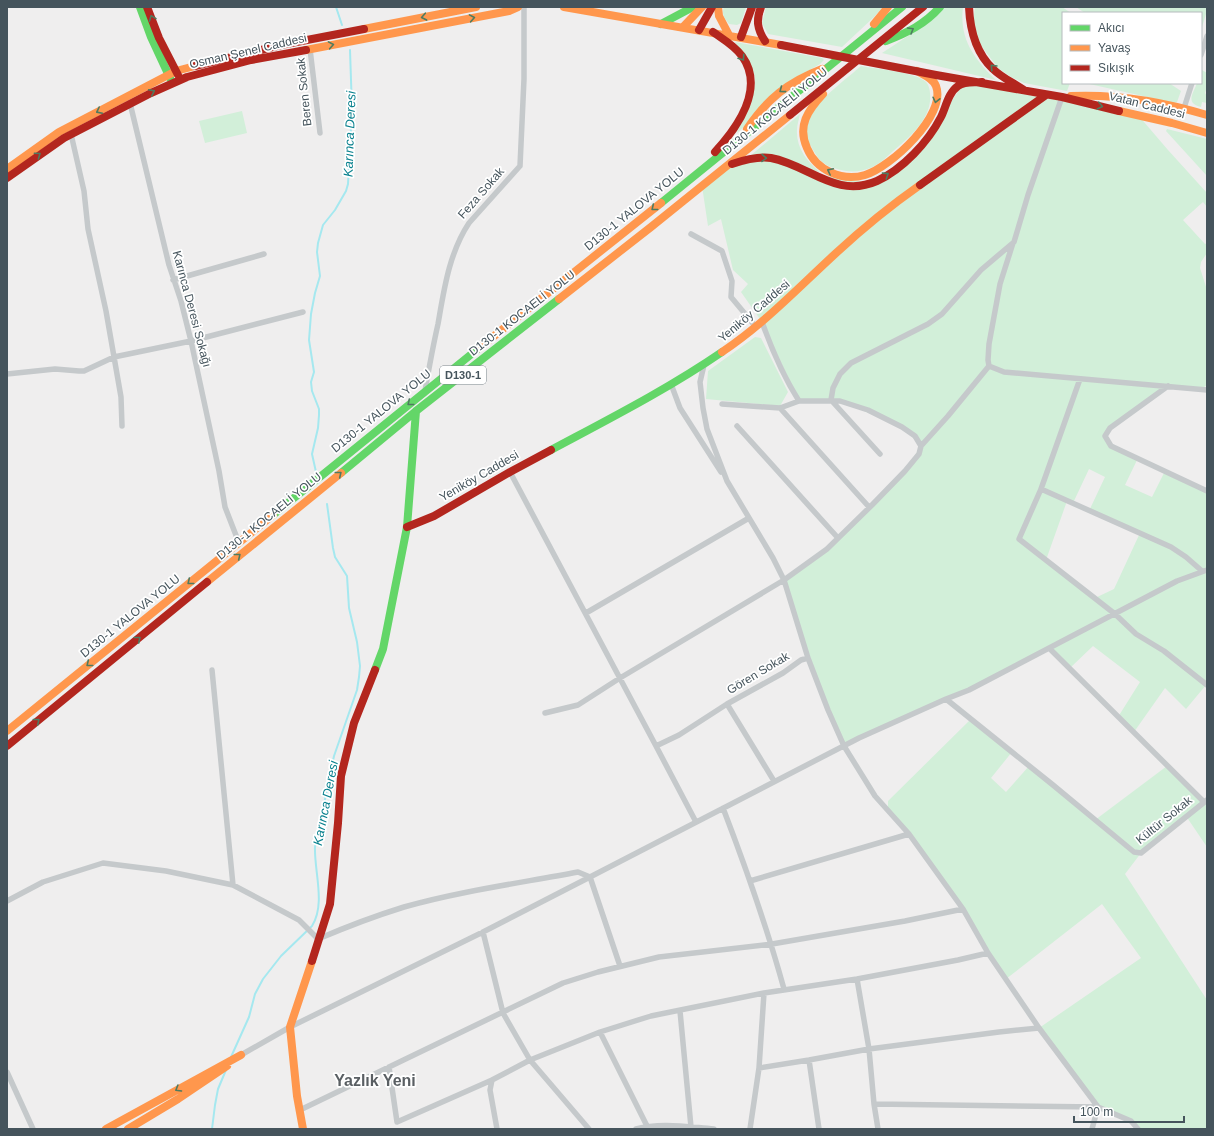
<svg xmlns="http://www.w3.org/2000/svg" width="1214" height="1136" font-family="Arial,sans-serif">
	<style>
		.green { fill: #d2efd9; fill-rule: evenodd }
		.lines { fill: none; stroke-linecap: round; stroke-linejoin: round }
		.stream { stroke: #a5e8ef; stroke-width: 2 }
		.street { stroke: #c5c9cb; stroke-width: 5.5 }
		.fast { stroke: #63d668; stroke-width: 8 }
		.slow { stroke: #ff974d; stroke-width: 8 }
		.jam { stroke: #b3261e; stroke-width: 8 }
		.oneway { stroke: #4e7b60 }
		.labels { text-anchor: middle; stroke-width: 3.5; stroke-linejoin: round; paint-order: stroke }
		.shield { fill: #fff; stroke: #7d878d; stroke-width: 1 }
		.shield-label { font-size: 11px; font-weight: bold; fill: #45545c }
		.street-label { font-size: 12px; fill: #45545c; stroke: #fff }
		.water-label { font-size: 13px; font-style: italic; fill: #09818e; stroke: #fff }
		.district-label { font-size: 16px; font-weight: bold; fill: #5a5f63; stroke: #fff }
	</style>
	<rect width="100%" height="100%" fill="#efeeee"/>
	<path class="green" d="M 724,7 L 746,7 L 741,23 L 737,25 L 729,24 C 725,19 721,14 724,7 Z
		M 766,7 L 883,7 L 874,17 L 842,47 L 768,34 L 762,23 Z
		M 944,7 L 963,7 C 959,39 974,59 996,80 L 882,53 L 931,21 Z
		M 975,7 L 1062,7 L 1071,13 L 1063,13 L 1063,83 L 1070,83 L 1067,91 L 1024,83 L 1011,77 L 998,68 L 979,43 L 973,22 Z
		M 1076,7 L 1207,7 L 1207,11 L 1201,30 L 1201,13 L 1085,13 Z
		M 735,42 L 822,58 L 824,60 L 820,64 L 801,75 L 737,133 C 742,119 759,87 754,74 C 750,62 741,52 735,42 Z
		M 861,66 C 875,69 916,72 926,82 C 928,84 930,89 930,93 C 933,118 909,138 892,152 C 886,158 878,165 870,168 C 858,173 846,172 834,168 C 829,167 823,163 819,159 C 816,155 813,150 811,146 C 809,144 807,141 806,138 C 801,110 842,83 861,66 Z
		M 1202,70 L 1207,73 L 1207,87 L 1205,93 L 1207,96 L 1207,103 L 1202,102 L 1201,107 C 1185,103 1193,94 1197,83 L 1201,83 Z
		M 964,83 L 1138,115 L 1168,150 L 1207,193 L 1207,207 L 1203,202 L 1183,220 L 1205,244 L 1207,243 L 1207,253 L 1201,262 L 1200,268 L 1207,290 L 1207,385 L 1201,389 L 1168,386 L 1110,428 L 1105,436 L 1112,446 L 1138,458 L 1125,485 L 1152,497 L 1165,471 L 1207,491 L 1207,685 L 1206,685 L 1186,709 L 1165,688 L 1134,732 L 1118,717 L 1140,682 L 1093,646 L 1070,668 L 1050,649 L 969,690 L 844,746 L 828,710 L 784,580 L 827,549 L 905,471 L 921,446 L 902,427 L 840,401 L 799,401 L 762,322 L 741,292 L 748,284 L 733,270 L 721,219 L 708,226 L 702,186 L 726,166 L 761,157 L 811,174 L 872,183 L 919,148 ZM 1089,469 L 1105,477 L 1089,511 L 1140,533 L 1114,589 L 1095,598 L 1046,560 L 1067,501 L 1073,503 Z
		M 1085,83 L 1169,83 L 1181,91 L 1177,102 L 1174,103 Z
		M 242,111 L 247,133 L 205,143 L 199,121 Z
		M 800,114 C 799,119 797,125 797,130 C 796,147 807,162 820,172 L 750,156 Z
		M 1167,129 L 1207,139 L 1207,176 L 1166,131 Z
		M 755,337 L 761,338 L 788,392 L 780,406 L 706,399 L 708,371 Z
		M 971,719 L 1012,752 L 991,778 L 1006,792 L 1029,766 L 1095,820 L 1167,766 L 1204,802 L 1207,800 L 1207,847 L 1186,816 L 1141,853 L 1125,874 L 1207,1000 L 1207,1129 L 1138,1129 L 1131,1121 L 1098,1107 L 1039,1028 L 1141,958 L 1102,904 L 1006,979 L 963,909 L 888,810 L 888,801 Z"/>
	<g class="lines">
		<path class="stream" d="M 336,7 L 342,25
			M 316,472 L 312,454 L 318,428 L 319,415 L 319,409 L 312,391 L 311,382 L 314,372 L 309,340 L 311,314 L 315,293 L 320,276 L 317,252 L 318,243 L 323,225 L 335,210 L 346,191 L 348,184 L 352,110 L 350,50
			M 231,1057 L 249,1017 L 255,994 L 263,979 L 281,956 L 312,926 C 326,904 314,871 315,847 L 334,756 L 357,690 L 359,677 L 360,666 L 357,642 L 349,608 L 347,576 L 335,557 L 333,548 L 327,504
			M 212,1129 L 215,1105 L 218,1089 L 226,1070"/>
		<path class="street" d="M 310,49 L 320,133
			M 1201,55 L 1207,36
			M 130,103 L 169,265 L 181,301 L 191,341 L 219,471 L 225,507 L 239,543
			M 1184,108 L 1192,83
			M 71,134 L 84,191 L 88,229 L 106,311 L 121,397 L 122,426
			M 691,234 L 722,251 L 732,281 L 731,297 L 756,327
			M 1013,243 L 1000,284 L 989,344 L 988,360 L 989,366 L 1004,372 L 1207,390
			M 173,280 L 264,254
			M 762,322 C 772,350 783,376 799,401
			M 704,365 L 700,382 L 703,408 L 707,429 L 727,481 L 773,558 L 784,580 L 808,658 L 801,660 L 783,673 L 727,704 L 774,781
			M 7,374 L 55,369 L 79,371 L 84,371 L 114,357 L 191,341 L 303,312
			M 1080,379 L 1041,489 L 1171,547 L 1186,557 L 1202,571
			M 671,384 L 680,408 L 721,472
			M 1168,386 L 1110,428 L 1105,436 L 1111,446 L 1207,491
			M 425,391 C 429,368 433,346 438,324 C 444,290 449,253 469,223 L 520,166 L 524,79 L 524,7
			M 831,400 L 833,388 L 840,374 L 851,363 L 928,324 L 942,314 L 981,270 L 1014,242 L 1028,195 L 1062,97
			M 831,400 L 880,454
			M 780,408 L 869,507
			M 737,426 L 838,538
			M 921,446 L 948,416 L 989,366
			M 510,472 L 656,746
			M 1041,489 L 1019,539 L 1115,614 L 1136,634 L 1164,651 L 1207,685
			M 586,613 L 749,518
			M 1050,649 L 1204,802
			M 808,658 L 828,710 L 844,746 L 875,796 L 909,834 L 963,909
			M 212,670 L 233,885
			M 946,699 L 969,690 L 1177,581 L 1207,570
			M 545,713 L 578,705 L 620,678 L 784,580 L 827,549 L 872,505 L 905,471 L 919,454 L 921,446 L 915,436 L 902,427 L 868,410 L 840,401 L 799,401 L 780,408 L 722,404
			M 723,808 C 746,868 767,927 784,989
			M 696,822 L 656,746 L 679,735 L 727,704
			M 750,881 L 909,834
			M 7,901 L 43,882 L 103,863 L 166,871 L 233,885 L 299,920 L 318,939 C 346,927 375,916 404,907 C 461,891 520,883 578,872 L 590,877 L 859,738 L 946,699 L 1053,785 L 1134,852 L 1141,853 L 1207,800
			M 483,932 L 503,1013 L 530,1060 L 589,1129
			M 857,979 L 869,1049 L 874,1104 L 878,1129
			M 680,1011 L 691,1127
			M 600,1032 L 647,1126
			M 241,1055 L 290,1027 L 483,932 L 590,877 L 620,966
			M 809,1060 L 819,1129
			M 389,1067 L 397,1122 L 492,1080
			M 759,1068 L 809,1060 L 869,1049 L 999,1032 L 1039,1028
			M 7,1072 L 33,1129
			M 874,1104 L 1098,1107 L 1131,1121 L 1138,1129
			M 300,1110 L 563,983 L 598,972 L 659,957 L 772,944 L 905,921 L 963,909 L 988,953 L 1039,1028 L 1098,1107 L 1092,1129
			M 497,1129 L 490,1090 L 492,1080 L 530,1060 L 600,1032 L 651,1016 L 764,993 L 857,979 L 958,960 L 988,953
			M 636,1129 C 661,1122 688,1127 714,1129
			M 750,1129 L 759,1068 L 764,993"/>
		<path class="fast" d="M 140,7 L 151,37 L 170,78
			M 661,24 L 693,7
			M 886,41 C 907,33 925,24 940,7
			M 661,203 L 902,7
			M 551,450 C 609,419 668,389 722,352
			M 341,473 L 416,411 L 559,299
			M 273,515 L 479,348
			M 375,670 L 383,649 L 407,527 L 416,411"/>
		<path class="slow" d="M 564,7 L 781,45
			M 718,7 L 719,16 L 729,35
			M 874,24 L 888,7
			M 683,27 L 702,7
			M 364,29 L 476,7
			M 306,50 L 509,11 L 518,7
			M 823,94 C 808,110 797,126 807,148 C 816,170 842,182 865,175 C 891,167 947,115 936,86 C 933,78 924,75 917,71
			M 1071,96 C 1116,94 1164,102 1207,115
			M 1119,111 L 1172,123 L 1207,133
			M 747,129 C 767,99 788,82 822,69
			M 7,169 L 59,132 L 176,71 L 195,66
			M 559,299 L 651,227 L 790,115
			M 479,348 L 661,203
			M 722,352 C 764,324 798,288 835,254 C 862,229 890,206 920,185
			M 207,582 L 341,473
			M 7,731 L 273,515
			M 106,1129 L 241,1055
			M 128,1129 L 178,1099 L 227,1066
			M 303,1129 L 297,1096 L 290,1027 L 312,961"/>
		<path class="jam" d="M 147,7 L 159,38 L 178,75
			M 761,7 C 756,20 757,29 765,41
			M 969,7 C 970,30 976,53 993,69 C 1002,78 1014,83 1024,90
			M 699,30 L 712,7
			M 713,32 C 723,39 735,46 742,56 C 765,88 738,127 715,152
			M 741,37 L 752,7
			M 781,45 L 936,75 L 1062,97 L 1119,111
			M 195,66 L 281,45 L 364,29
			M 790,115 L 923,7
			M 732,164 C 744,160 758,156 771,158 C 809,165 836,199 877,181 C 903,169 928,142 941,117 C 946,107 948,93 958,86 C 965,81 974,83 982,82
			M 7,178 L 64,138 L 151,93 L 187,77 L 251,60 L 306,50
			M 920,185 L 1046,95
			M 407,527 L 434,516 L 510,472 L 551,450
			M 7,746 L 207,582
			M 312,961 L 330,904 L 338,823 L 341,776 L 354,723 L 375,670"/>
	</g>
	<defs><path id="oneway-chevron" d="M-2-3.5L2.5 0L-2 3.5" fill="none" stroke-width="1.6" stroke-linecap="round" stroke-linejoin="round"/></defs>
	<g class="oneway">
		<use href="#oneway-chevron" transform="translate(424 17) rotate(169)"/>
		<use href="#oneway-chevron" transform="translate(152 18) rotate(-111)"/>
		<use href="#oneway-chevron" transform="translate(472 18) rotate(-10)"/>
		<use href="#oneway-chevron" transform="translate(911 30) rotate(-30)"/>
		<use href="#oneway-chevron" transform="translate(331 45) rotate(-10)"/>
		<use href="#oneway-chevron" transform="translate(742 58) rotate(56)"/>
		<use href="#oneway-chevron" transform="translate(993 67) rotate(-134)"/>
		<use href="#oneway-chevron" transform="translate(782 90) rotate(143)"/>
		<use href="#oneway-chevron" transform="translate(152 92) rotate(-26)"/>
		<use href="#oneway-chevron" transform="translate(936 100) rotate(103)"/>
		<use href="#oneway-chevron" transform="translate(1100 106) rotate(13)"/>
		<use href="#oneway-chevron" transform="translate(99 111) rotate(153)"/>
		<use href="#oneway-chevron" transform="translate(38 155) rotate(-35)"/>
		<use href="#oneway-chevron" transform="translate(764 158) rotate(1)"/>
		<use href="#oneway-chevron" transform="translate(830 171) rotate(-153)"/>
		<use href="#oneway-chevron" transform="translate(886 175) rotate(-33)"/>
		<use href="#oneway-chevron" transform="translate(654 208) rotate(141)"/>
		<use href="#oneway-chevron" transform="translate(410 403) rotate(141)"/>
		<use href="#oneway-chevron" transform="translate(339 474) rotate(-39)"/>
		<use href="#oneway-chevron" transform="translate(238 556) rotate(-39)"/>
		<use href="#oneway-chevron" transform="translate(190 582) rotate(141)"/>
		<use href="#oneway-chevron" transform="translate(138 639) rotate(-39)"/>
		<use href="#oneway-chevron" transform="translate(89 664) rotate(141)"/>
		<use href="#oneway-chevron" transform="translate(37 721) rotate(-39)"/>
		<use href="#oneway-chevron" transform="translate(178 1089) rotate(149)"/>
	</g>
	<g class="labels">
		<rect class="shield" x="440" y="366" width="46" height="18" rx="3"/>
		<g class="shield-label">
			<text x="463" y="379">D130-1</text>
		</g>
		<g class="street-label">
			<text transform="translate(248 51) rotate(-13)" y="4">Osman Şenel Caddesi</text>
			<text transform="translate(304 92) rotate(-96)" y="4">Beren Sokak</text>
			<text transform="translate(1147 105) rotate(14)" y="4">Vatan Caddesi</text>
			<text transform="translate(775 111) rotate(-39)" y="4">D130-1 KOCAELİ YOLU</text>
			<text transform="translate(481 193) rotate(-49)" y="4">Feza Sokak</text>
			<text transform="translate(634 209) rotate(-39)" y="4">D130-1 YALOVA YOLU</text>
			<text transform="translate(192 309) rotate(75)" y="4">Karınca Deresi Sokağı</text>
			<text transform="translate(754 311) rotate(-40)" y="4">Yeniköy Caddesi</text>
			<text transform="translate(522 313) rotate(-38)" y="4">D130-1 KOCAELİ YOLU</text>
			<text transform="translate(381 411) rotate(-39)" y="4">D130-1 YALOVA YOLU</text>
			<text transform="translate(479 476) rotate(-30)" y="4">Yeniköy Caddesi</text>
			<text transform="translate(269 516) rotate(-39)" y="4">D130-1 KOCAELİ YOLU</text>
			<text transform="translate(130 616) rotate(-39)" y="4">D130-1 YALOVA YOLU</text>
			<text transform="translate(758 673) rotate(-31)" y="4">Gören Sokak</text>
			<text transform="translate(1164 820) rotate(-39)" y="4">Kültür Sokak</text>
		</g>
		<g class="water-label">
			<text transform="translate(349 134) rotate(-88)" y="5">Karınca Deresi</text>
			<text transform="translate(325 803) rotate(-79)" y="5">Karınca Deresi</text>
		</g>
		<g class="district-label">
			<text x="375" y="1086">Yazlık Yeni</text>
		</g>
	</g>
	<rect width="1214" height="1136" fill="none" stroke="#45545c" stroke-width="16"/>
	<rect x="1062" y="12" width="140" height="72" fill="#ffffff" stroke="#b5bbbe"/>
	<rect x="1070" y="25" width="20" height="6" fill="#63d668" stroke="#b5bbbe"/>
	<text x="1098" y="32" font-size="12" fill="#45545c">Akıcı</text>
	<rect x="1070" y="45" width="20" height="6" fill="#ff974d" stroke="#b5bbbe"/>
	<text x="1098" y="52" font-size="12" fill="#45545c">Yavaş</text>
	<rect x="1070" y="65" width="20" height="6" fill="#b3261e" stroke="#b5bbbe"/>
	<text x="1098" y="72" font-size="12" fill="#45545c">Sıkışık</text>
	<path d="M1074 1116v6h110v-6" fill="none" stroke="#45545c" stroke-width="2"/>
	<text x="1080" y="1116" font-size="12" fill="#45545c" stroke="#ffffff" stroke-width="3" paint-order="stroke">100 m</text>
</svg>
